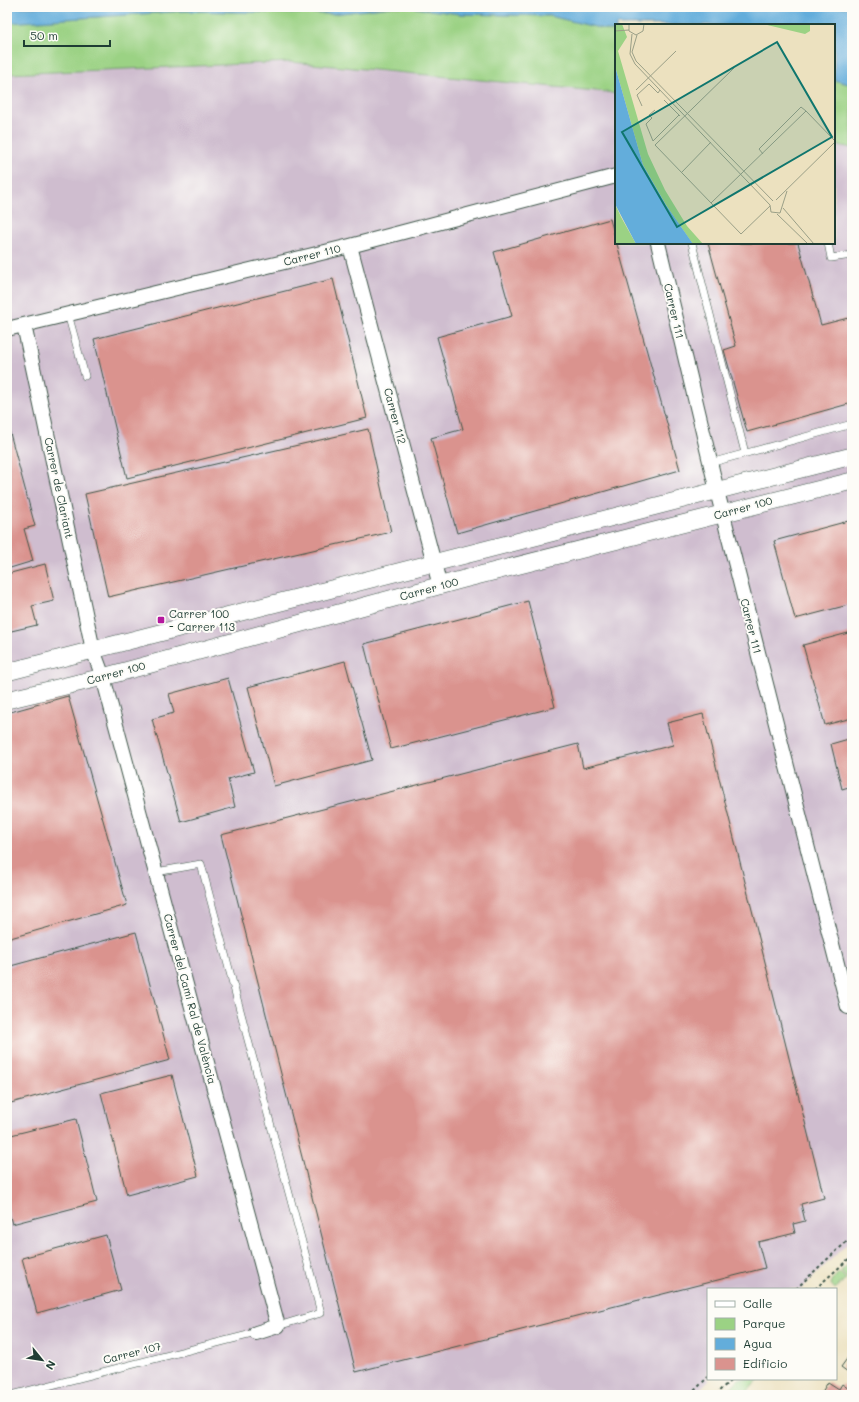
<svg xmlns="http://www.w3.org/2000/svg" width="859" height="1402" font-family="Mali,sans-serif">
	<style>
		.industrial { fill: #cfbdcf }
		.green { fill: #9bd284; stroke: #5d885c }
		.water { fill: #63addb; stroke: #417588 }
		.building { fill: #da938e }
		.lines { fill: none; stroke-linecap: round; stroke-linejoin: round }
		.service-casing { stroke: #3e5649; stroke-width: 8 }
		.minor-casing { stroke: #3e5649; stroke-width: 16 }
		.tertiary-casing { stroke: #3e5649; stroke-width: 18 }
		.path { stroke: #3e5649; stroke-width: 2; stroke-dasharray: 3 3; stroke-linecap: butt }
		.service { stroke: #fff; stroke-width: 7 }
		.minor { stroke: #fff; stroke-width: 14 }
		.tertiary { stroke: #fff; stroke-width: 17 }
		.poi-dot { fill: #b5179e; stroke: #fdfcf7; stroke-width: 1.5 }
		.labels { text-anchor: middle; stroke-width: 4; stroke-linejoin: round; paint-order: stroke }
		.street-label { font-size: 11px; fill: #1f3d34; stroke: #fdfcf7 }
		.poi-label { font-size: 11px; fill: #1f3d34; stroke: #fdfcf7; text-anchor: start }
		.inset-road { fill: none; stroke: #9a9f87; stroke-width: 1 }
		.view { fill: #0f766e; fill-opacity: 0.15; stroke: #0f766e; stroke-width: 2 }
		.inset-edge { fill: none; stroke: #1f3d34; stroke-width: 2 }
	</style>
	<rect width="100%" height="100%" fill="#fdfcf7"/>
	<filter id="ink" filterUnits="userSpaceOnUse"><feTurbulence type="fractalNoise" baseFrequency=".025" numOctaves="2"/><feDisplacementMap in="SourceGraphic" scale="8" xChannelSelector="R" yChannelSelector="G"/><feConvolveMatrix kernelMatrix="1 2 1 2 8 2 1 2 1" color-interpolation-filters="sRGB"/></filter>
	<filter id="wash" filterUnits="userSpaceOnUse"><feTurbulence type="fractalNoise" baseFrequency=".012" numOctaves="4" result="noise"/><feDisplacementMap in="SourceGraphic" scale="16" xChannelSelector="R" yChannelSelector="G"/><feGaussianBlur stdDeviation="0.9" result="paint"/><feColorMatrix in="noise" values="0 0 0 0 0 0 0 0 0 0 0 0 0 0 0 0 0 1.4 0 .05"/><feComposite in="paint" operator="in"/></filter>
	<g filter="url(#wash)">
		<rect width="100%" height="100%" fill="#ece1bf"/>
		<path class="industrial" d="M 291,62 L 607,92 L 616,94 L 616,243 L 834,243 L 834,144 L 852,148 L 852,1239 L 801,1289 L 708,1289 L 708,1379 L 710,1379 L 694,1395 L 7,1395 L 7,74 Z"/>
		<path class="green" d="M 391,7 L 408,7 L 460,14 L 550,16 L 616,32 L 616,94 L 607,92 L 291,62 L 7,74 L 7,23 L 185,11 L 333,14 Z
			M 834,80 L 852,85 L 852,148 L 834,144 Z
			M 852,1261 L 852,1279 C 846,1279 844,1275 841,1271 Z
			M 839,1272 L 846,1279 L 835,1289 L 830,1283 Z
			M 739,1379 L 759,1379 L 744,1395 L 731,1395 L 727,1391 Z"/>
		<path class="water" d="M 7,7 L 391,7 L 333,14 L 185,11 L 7,23 Z
			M 408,7 L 852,7 L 852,85 L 834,80 L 834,25 L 616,25 L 616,32 L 550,16 L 460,14 Z"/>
		<g id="blocks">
			<path class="building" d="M 610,219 L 680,470 L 457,533 L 431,438 L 463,429 L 437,337 L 512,316 L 494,252 Z
				M 708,243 L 798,243 L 821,325 L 852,317 L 852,403 L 747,432 L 724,350 L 736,346 Z
				M 333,279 L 367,418 L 127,478 L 94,339 Z
				M 7,422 L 35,526 L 24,529 L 33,561 L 7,569 Z
				M 368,429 L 391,532 L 108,597 L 85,494 Z
				M 852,520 L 852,604 L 795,619 L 774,541 Z
				M 45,564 L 54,601 L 32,606 L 37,625 L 7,632 L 7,574 Z
				M 528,601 L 555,707 L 391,749 L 364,644 Z
				M 852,632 L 852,718 L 825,725 L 803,645 Z
				M 345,661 L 372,760 L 274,786 L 248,687 Z
				M 228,678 L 254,772 L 228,779 L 235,807 L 181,822 L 152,719 L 174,713 L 169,694 Z
				M 68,696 L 127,905 L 7,939 L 7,713 Z
				M 703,714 L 824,1198 L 801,1204 L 805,1221 L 793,1224 L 795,1233 L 758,1242 L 765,1268 L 356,1372 L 221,835 L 578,744 L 583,768 L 673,745 L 667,723 Z
				M 852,738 L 852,786 L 842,789 L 831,744 Z
				M 136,932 L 170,1060 L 7,1104 L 7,967 Z
				M 172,1075 L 198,1176 L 127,1195 L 101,1093 Z
				M 76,1119 L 97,1202 L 12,1224 L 7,1206 L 7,1136 Z
				M 106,1235 L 121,1290 L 37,1313 L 22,1258 Z
				M 849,1356 L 852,1359 L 852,1375 L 841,1367 Z
				M 828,1382 L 839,1389 L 842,1384 L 849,1389 L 845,1395 L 826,1395 L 822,1392 Z"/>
		</g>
	</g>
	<g filter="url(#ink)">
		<use href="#blocks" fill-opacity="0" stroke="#3e5649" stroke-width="1"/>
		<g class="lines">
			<g class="service-casing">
				<path id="service" d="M 692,243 L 745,453
					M 828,243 L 831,258 L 852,255
					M 68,314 L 85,376
					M 710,463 L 852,424
					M 156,872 L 201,864 L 321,1313 L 278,1326
					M 12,1395 L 256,1333"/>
			</g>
			<g class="minor-casing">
				<path id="minor" d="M 658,243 L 717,491 L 848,1007
					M 350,246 L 440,586
					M 24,325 L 93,650 L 103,677 L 278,1326 L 256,1333
					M 7,329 L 350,246 L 616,176"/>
			</g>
			<g class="tertiary-casing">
				<path id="tertiary" d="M 7,672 L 852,456
					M 7,700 L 103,677 L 464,579 L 852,481"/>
			</g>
			<path class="path" d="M 796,1289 L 822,1264 L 852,1237
				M 815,1289 L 852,1256
				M 690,1395 L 708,1377
				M 715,1395 L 732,1379"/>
			<use href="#service" class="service"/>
			<use href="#minor" class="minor"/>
			<use href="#tertiary" class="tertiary"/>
		</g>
	</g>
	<rect class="poi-dot" x="157" y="616" width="8" height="8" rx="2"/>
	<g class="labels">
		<g class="street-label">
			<text transform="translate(312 255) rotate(-14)" y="4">Carrer 110</text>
			<text transform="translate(674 311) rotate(77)" y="4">Carrer 111</text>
			<text transform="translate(395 416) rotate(75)" y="4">Carrer 112</text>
			<text transform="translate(59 488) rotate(78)" y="4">Carrer de Clariant</text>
			<text transform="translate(743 508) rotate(-15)" y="4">Carrer 100</text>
			<text transform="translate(429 589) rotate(-15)" y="4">Carrer 100</text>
			<text transform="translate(751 626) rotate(76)" y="4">Carrer 111</text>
			<text transform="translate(116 673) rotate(-15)" y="4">Carrer 100</text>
			<text transform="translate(190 999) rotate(75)" y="4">Carrer del Camí Ral de València</text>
			<text transform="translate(132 1353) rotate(-14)" y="4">Carrer 107</text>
		</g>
		<g class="poi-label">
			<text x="169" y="618">Carrer 100<tspan x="169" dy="13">- Carrer 113</tspan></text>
		</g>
	</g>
	<g transform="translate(615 24)">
		<rect width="220" height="220" fill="#ece1bf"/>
		<path d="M 0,0 L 7,0 L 12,13 L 3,27 L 33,130 L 50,166 L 72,202 L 88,220 L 78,220 L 75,216 L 51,181 L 28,141 L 0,42 ZM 148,0 L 195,0 L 195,7 L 190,10 ZM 0,180 L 6,193 L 21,220 L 0,220 Z" fill="#9bd284"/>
		<path d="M 0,42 L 28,141 L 51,181 L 78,220 L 21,220 L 0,180 Z" fill="#63addb"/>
		<path class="inset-road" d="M 14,0 L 14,7 L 21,11 L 28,7 L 29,0M 0,7 L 14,6M 17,10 L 15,30 L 20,40 L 155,181M 22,11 L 17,28 L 21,37 L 158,177M 119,44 L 40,121 L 126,210 L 155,182M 21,66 L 61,27M 49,76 L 65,92M 27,82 L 22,71 L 34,60 L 43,69 L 45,66M 40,86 L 34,91 L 37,94 L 31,100 L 38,117 L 64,91M 148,130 L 144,125 L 186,83 L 191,87M 67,148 L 96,118M 161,176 L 220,118M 96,179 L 191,87 L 220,117M 155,181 L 156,188 L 165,189 L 172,167M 168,184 L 199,220M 162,190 L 193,220"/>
		<path class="view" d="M 162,18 L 217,113 L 62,203 L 7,108 Z"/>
		<rect width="220" height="220" class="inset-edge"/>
	</g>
	<rect width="859" height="1402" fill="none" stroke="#fdfcf7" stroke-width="24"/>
	<rect x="707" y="1288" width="130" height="92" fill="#fdfcf7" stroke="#a4b0a9"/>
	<rect x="715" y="1301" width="20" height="6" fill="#ffffff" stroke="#a4b0a9"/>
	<text x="743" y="1308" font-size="12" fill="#1f3d34">Calle</text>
	<rect x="715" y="1318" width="20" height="12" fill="#9bd284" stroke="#a4b0a9"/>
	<text x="743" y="1328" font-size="12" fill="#1f3d34">Parque</text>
	<rect x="715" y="1338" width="20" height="12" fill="#63addb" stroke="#a4b0a9"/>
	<text x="743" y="1348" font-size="12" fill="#1f3d34">Agua</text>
	<rect x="715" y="1358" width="20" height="12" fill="#da938e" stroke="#a4b0a9"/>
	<text x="743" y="1368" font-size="12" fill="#1f3d34">Edificio</text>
	<g transform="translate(42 1360) rotate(120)" stroke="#fdfcf7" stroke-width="3" paint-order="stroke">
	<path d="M0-3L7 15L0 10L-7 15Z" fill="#1f3d34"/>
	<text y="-6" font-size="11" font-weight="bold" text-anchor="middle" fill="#1f3d34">N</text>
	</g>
	<path d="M24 40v6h86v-6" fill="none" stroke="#1f3d34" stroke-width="2"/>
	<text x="30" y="40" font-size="12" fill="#1f3d34" stroke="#fdfcf7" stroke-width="3" paint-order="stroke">50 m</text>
</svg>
